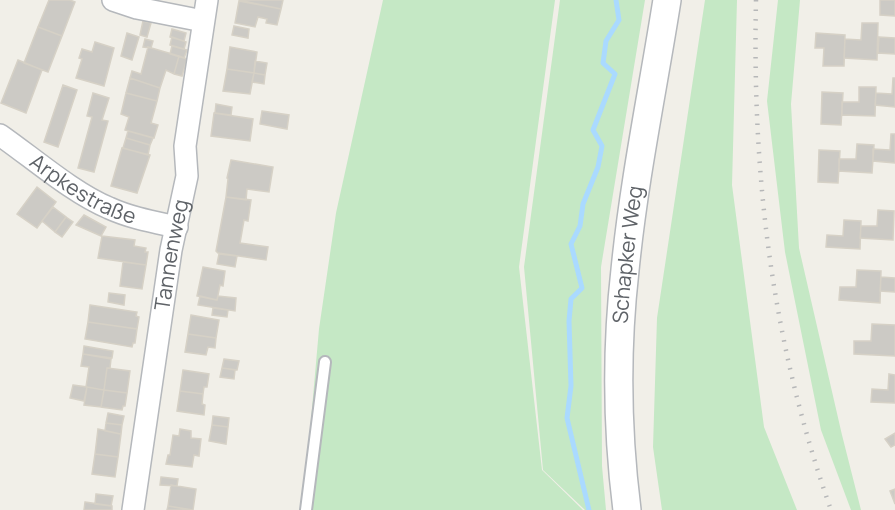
<svg xmlns="http://www.w3.org/2000/svg" width="895" height="510" font-family="Manrope,sans-serif">
	<style>
		.green { fill: #c5e8c5 }
		.lines { fill: none; stroke-linecap: round; stroke-linejoin: round }
		.stream { stroke: #aadaff; stroke-width: 5 }
		.building { fill: #cccac5; stroke: #d6d1c6; stroke-width: 1.5 }
		.service-casing { stroke: #b5b8bc; stroke-width: 14 }
		.minor-casing { stroke: #b5b8bc; stroke-width: 24 }
		.tertiary-casing { stroke: #b5b8bc; stroke-width: 30 }
		.service { stroke: #fff; stroke-width: 10 }
		.minor { stroke: #fff; stroke-width: 21 }
		.tertiary { stroke: #fff; stroke-width: 27 }
		.rail { stroke: #b6b7b8; stroke-width: 4.5; stroke-dasharray: 1.5 8; stroke-linecap: butt }
		.labels { text-anchor: middle; stroke-width: 5; stroke-linejoin: round; paint-order: stroke }
		.street-label { font-size: 21px; fill: #5f6368; stroke: #fff }
	</style>
	<rect width="100%" height="100%" fill="#f1efe8"/>
	<path class="green" d="M 383,0 L 555,0 L 519,267 L 542,470 L 583,510 L 303,510 L 319,329 L 336,213 Z
		M 560,0 L 645,0 L 601,267 L 602,466 L 606,510 L 585,510 L 543,470 L 524,267 Z
		M 705,0 L 737,0 L 732,185 L 764,427 L 797,510 L 662,510 L 653,447 L 657,318 Z
		M 778,0 L 800,0 L 791,104 L 799,248 L 842,435 L 861,510 L 851,510 L 821,430 L 785,252 L 767,101 Z"/>
	<g class="lines">
		<path class="stream" d="M 589,510 L 567,418 L 571,386 L 569,321 L 571,299 L 582,288 L 571,244 L 580,226 L 583,204 L 598,167 L 602,146 L 593,130 L 615,74 L 603,63 L 606,41 L 619,20 L 616,0"/>
	</g>
	<path class="building" d="M 49,0 L 70,0 L 75,2 L 62,36 L 38,27 Z
		M 239,0 L 283,0 L 281,9 Z
		M 880,0 L 895,0 L 895,16 L 880,15 Z
		M 239,1 L 281,9 L 277,25 L 266,23 L 267,19 L 258,17 L 255,27 L 235,23 Z
		M 143,21 L 151,23 L 147,37 L 140,35 Z
		M 862,23 L 878,23 L 877,60 L 844,58 L 845,39 L 861,40 Z
		M 234,26 L 249,29 L 248,38 L 232,35 Z
		M 38,27 L 62,36 L 48,72 L 24,63 Z
		M 172,29 L 186,33 L 184,41 L 170,37 Z
		M 127,33 L 139,37 L 132,60 L 121,56 Z
		M 816,33 L 845,35 L 844,66 L 823,66 L 824,48 L 815,48 Z
		M 172,37 L 186,42 L 184,49 L 170,45 Z
		M 879,37 L 895,38 L 895,54 L 878,53 Z
		M 145,39 L 153,41 L 151,48 L 143,47 Z
		M 95,42 L 114,48 L 104,86 L 76,78 L 82,59 L 79,58 L 82,49 L 92,52 Z
		M 172,46 L 187,50 L 184,58 L 170,54 Z
		M 148,47 L 179,56 L 174,74 L 166,70 L 160,88 L 130,78 L 132,71 L 141,74 Z
		M 230,47 L 257,52 L 254,73 L 227,69 Z
		M 179,56 L 187,59 L 182,76 L 174,74 Z
		M 18,60 L 42,70 L 26,113 L 1,103 Z
		M 255,61 L 267,63 L 265,75 L 254,73 Z
		M 227,69 L 254,73 L 250,94 L 223,91 Z
		M 254,73 L 265,75 L 264,84 L 252,82 Z
		M 130,78 L 160,88 L 157,101 L 126,93 Z
		M 893,78 L 895,78 L 895,107 L 875,105 L 876,93 L 892,94 Z
		M 63,85 L 77,90 L 58,147 L 44,142 Z
		M 859,87 L 876,87 L 875,116 L 842,115 L 842,102 L 859,102 Z
		M 822,92 L 843,93 L 841,125 L 821,124 Z
		M 93,93 L 109,98 L 102,120 L 108,121 L 94,172 L 78,168 L 92,117 L 87,116 Z
		M 126,93 L 157,101 L 151,123 L 158,125 L 154,138 L 125,130 L 129,117 L 121,114 Z
		M 216,104 L 232,107 L 231,115 L 215,113 Z
		M 262,111 L 289,115 L 287,129 L 260,124 Z
		M 214,113 L 253,119 L 250,141 L 211,136 Z
		M 128,131 L 153,138 L 150,145 L 126,138 Z
		M 891,134 L 895,134 L 895,163 L 873,161 L 873,149 L 890,150 Z
		M 126,138 L 150,145 L 148,155 L 123,148 Z
		M 857,144 L 874,145 L 872,173 L 839,171 L 839,159 L 856,159 Z
		M 122,148 L 150,155 L 137,193 L 111,186 Z
		M 819,150 L 840,151 L 838,183 L 818,182 Z
		M 231,160 L 273,167 L 269,192 L 247,189 L 246,200 L 226,197 L 228,179 L 227,178 Z
		M 37,187 L 56,202 L 37,228 L 17,214 Z
		M 226,197 L 251,200 L 248,221 L 244,220 L 240,243 L 268,247 L 266,260 L 218,253 L 216,251 Z
		M 53,207 L 66,217 L 55,232 L 42,221 Z
		M 878,210 L 894,211 L 893,240 L 860,238 L 861,226 L 877,226 Z
		M 84,215 L 106,227 L 101,236 L 76,225 Z
		M 66,217 L 73,222 L 62,237 L 55,232 Z
		M 844,220 L 861,221 L 860,249 L 826,247 L 827,235 L 843,236 Z
		M 102,236 L 135,240 L 134,246 L 146,248 L 145,252 L 148,252 L 146,265 L 98,258 Z
		M 219,254 L 237,256 L 235,267 L 217,264 Z
		M 123,262 L 146,265 L 142,289 L 120,286 Z
		M 203,267 L 225,271 L 223,286 L 220,285 L 217,300 L 197,296 Z
		M 857,270 L 881,271 L 880,303 L 839,300 L 840,287 L 856,287 Z
		M 881,277 L 895,278 L 895,292 L 880,291 Z
		M 109,293 L 125,295 L 124,305 L 108,302 Z
		M 200,296 L 217,300 L 218,296 L 236,298 L 235,311 L 198,305 Z
		M 90,305 L 137,312 L 136,316 L 139,317 L 137,329 L 88,322 Z
		M 213,308 L 228,310 L 227,317 L 212,315 Z
		M 191,315 L 219,320 L 216,338 L 188,334 Z
		M 88,322 L 137,329 L 135,343 L 133,343 L 132,347 L 85,339 Z
		M 872,324 L 895,325 L 895,356 L 854,354 L 854,341 L 871,341 Z
		M 188,334 L 216,338 L 215,348 L 208,347 L 206,355 L 185,352 Z
		M 84,346 L 113,351 L 112,358 L 83,354 Z
		M 83,354 L 111,359 L 110,368 L 107,368 L 104,390 L 86,387 L 89,367 L 81,366 Z
		M 224,359 L 239,361 L 237,370 L 222,368 Z
		M 107,368 L 130,371 L 127,393 L 104,390 Z
		M 222,368 L 235,370 L 234,379 L 220,377 Z
		M 183,370 L 209,374 L 207,387 L 204,387 L 203,394 L 180,391 Z
		M 889,374 L 895,375 L 895,403 L 871,402 L 872,389 L 888,390 Z
		M 73,385 L 87,387 L 84,401 L 70,398 Z
		M 87,387 L 104,390 L 101,407 L 84,405 Z
		M 104,390 L 127,393 L 125,406 L 123,406 L 122,410 L 101,407 Z
		M 180,391 L 203,394 L 202,404 L 205,405 L 204,415 L 177,411 Z
		M 108,413 L 124,416 L 122,425 L 106,423 Z
		M 213,416 L 229,418 L 228,427 L 212,425 Z
		M 106,423 L 122,425 L 121,434 L 105,431 Z
		M 212,425 L 228,427 L 226,444 L 209,441 Z
		M 98,429 L 121,434 L 118,457 L 95,454 Z
		M 180,429 L 191,431 L 191,438 L 201,439 L 199,456 L 194,455 L 192,467 L 166,464 L 168,455 L 170,455 L 173,435 L 179,436 Z
		M 895,433 L 895,445 L 891,447 L 885,439 Z
		M 95,454 L 118,457 L 115,477 L 92,474 Z
		M 161,477 L 178,479 L 177,486 L 160,485 Z
		M 171,485 L 196,489 L 193,510 L 168,506 Z
		M 895,489 L 895,504 L 890,491 Z
		M 96,494 L 113,496 L 111,506 L 95,504 Z
		M 85,502 L 112,506 L 112,510 L 84,510 Z
		M 168,506 L 191,510 L 167,510 Z"/>
	<g class="lines">
		<g class="service-casing">
			<path id="service" d="M 306,510 L 325,362"/>
		</g>
		<g class="minor-casing">
			<g id="minor">
				<path d="M 113,0 L 137,8 L 203,21"/>
				<path id="s1" d="M 0,135 C 33,158 73,193 109,208 C 131,218 154,222 177,227"/>
				<path id="s2" d="M 133,510 L 171,250 L 187,176 L 185,146 L 207,0"/>
			</g>
		</g>
		<g class="tertiary-casing">
			<g id="tertiary">
				<path id="s3" d="M 627,510 C 617,431 616,349 625,270 C 634,179 653,89 667,0"/>
			</g>
		</g>
		<use href="#service" class="service"/>
		<use href="#minor" class="minor"/>
		<use href="#tertiary" class="tertiary"/>
		<path class="rail" d="M 756,0 C 752,177 772,343 831,510"/>
	</g>
	<g class="labels">
		<g class="street-label">
			<text dy="7" stroke="none"><textPath href="#s1" startOffset="100">Arpkestraße</textPath></text>
			<text dy="7" stroke="none"><textPath href="#s3" startOffset="256">Schapker Weg</textPath></text>
			<text dy="7" stroke="none"><textPath href="#s2" startOffset="258">Tannenweg</textPath></text>
		</g>
	</g>
</svg>
